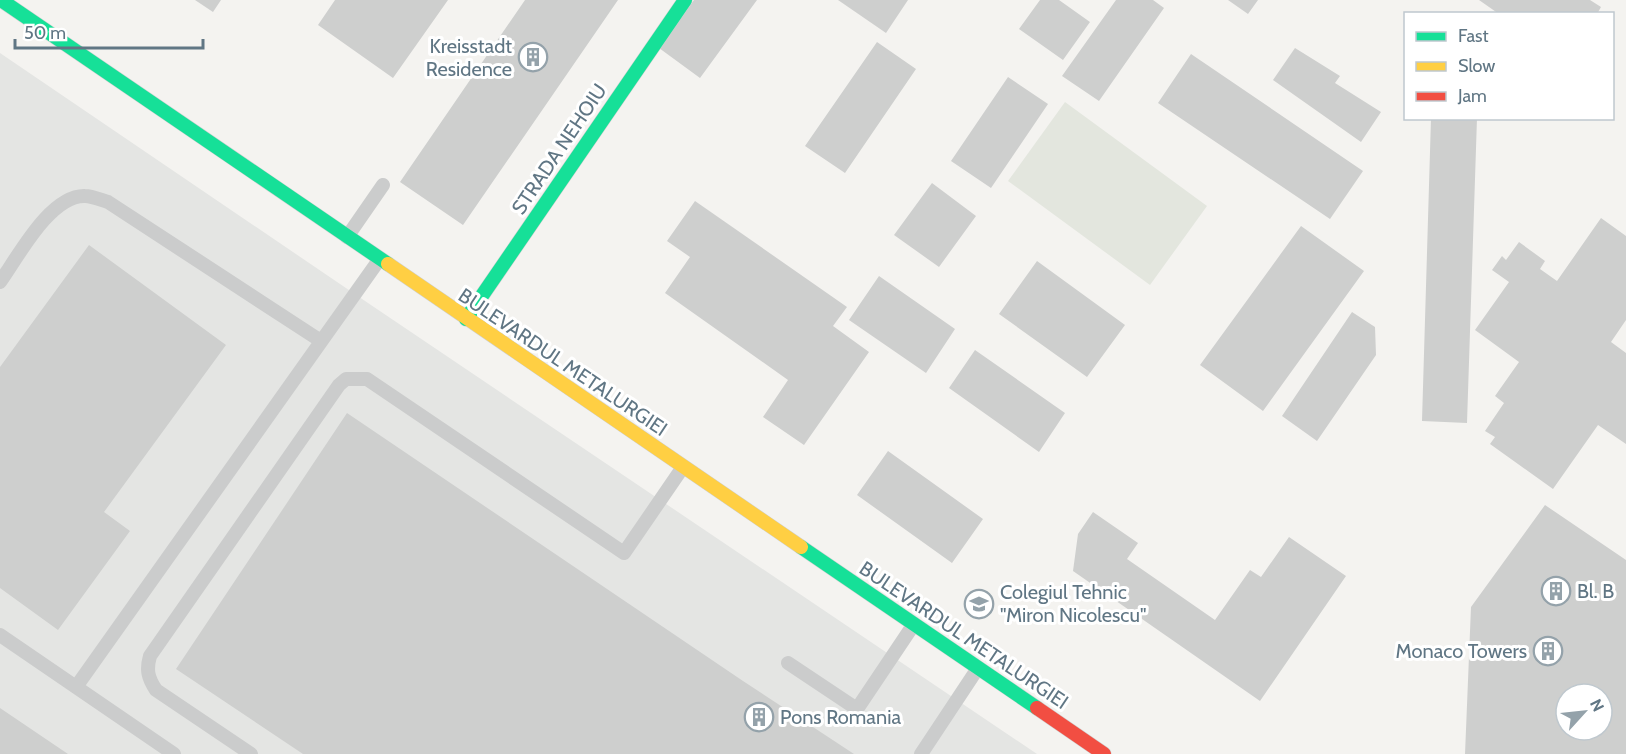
<svg xmlns="http://www.w3.org/2000/svg" width="1626" height="754" font-family="Cabin,sans-serif">
	<style>
		.built { fill: #e4e5e3 }
		.green { fill: #e3e6de }
		.building { fill: #cecfce; fill-rule: evenodd }
		.lines { fill: none; stroke-linecap: round; stroke-linejoin: round }
		.fast-casing { stroke: #ced0d0; stroke-width: 15 }
		.slow-casing { stroke: #ced0d0; stroke-width: 15 }
		.jam-casing { stroke: #ced0d0; stroke-width: 15 }
		.lane { stroke: #cbcccc; stroke-width: 14 }
		.fast { stroke: #16e098; stroke-width: 14 }
		.slow { stroke: #ffcf43; stroke-width: 14 }
		.jam { stroke: #f24e42; stroke-width: 14 }
		.labels { text-anchor: middle; stroke-width: 6; stroke-linejoin: round; paint-order: stroke }
		.poi-label { font-size: 20px; fill: #607684; stroke: #fff; text-anchor: start }
		.street-label { font-size: 20px; fill: #607684; stroke: #fff }
	</style>
	<rect width="100%" height="100%" fill="#f4f3f0"/>
	<path class="built" d="M 0,53 L 368,303 L 1037,754 L 0,754 Z"/>
	<path class="green" d="M 1065,102 L 1207,206 L 1150,285 L 1008,181 Z"/>
	<path class="building" d="M 195,0 L 221,0 L 213,12 Z
		M 335,0 L 448,0 L 393,78 L 318,25 Z
		M 525,0 L 618,0 L 463,225 L 400,182 Z
		M 694,0 L 757,0 L 700,78 L 659,48 Z
		M 838,0 L 908,0 L 886,33 Z
		M 1040,0 L 1059,0 L 1090,22 L 1063,60 L 1019,29 Z
		M 1116,0 L 1153,0 L 1164,8 L 1099,101 L 1062,76 Z
		M 1228,0 L 1258,0 L 1248,14 Z
		M 1479,0 L 1590,0 L 1601,7 L 1597,14 L 1499,14 Z
		M 877,42 L 916,69 L 845,173 L 805,146 Z
		M 1295,48 L 1340,76 L 1335,83 L 1381,112 L 1361,142 L 1273,80 Z
		M 1191,54 L 1363,171 L 1330,219 L 1158,103 Z
		M 1008,77 L 1048,104 L 991,188 L 951,161 Z
		M 1431,118 L 1477,118 L 1467,423 L 1422,421 Z
		M 932,183 L 976,216 L 939,267 L 894,235 Z
		M 695,201 L 847,307 L 833,326 L 869,352 L 804,445 L 763,417 L 788,380 L 665,293 L 690,257 L 667,241 Z
		M 1601,218 L 1626,236 L 1626,320 L 1611,342 L 1626,353 L 1626,444 L 1598,425 L 1553,489 L 1490,444 L 1495,437 L 1485,431 L 1504,403 L 1495,396 L 1519,362 L 1475,330 L 1509,282 L 1492,270 L 1502,256 L 1506,260 L 1519,242 L 1545,261 L 1540,269 L 1557,281 Z
		M 1301,226 L 1364,271 L 1263,411 L 1200,365 Z
		M 89,245 L 226,345 L 104,512 L 130,531 L 58,630 L 0,588 L 0,367 Z
		M 1037,261 L 1125,325 L 1087,377 L 999,314 Z
		M 879,276 L 955,329 L 926,373 L 849,320 Z
		M 1352,312 L 1375,327 L 1376,355 L 1317,441 L 1282,416 Z
		M 975,350 L 1065,413 L 1039,452 L 949,388 Z
		M 347,413 L 743,681 L 854,754 L 303,754 L 176,669 Z
		M 888,451 L 983,519 L 952,563 L 857,495 Z
		M 1545,505 L 1626,560 L 1626,754 L 1465,754 L 1471,607 ZM 1566,694 L 1602,694 L 1602,730 L 1566,730 Z
		M 1093,512 L 1138,543 L 1127,559 L 1215,620 L 1250,570 L 1261,577 L 1289,537 L 1346,576 L 1260,701 L 1073,571 L 1078,534 Z
		M 0,708 L 68,754 L 0,754 Z"/>
	<g class="lines">
		<g class="fast-casing">
			<path id="fast" d="M 1,0 L 388,264
				M 466,319 L 685,0
				M 801,547 L 1037,708"/>
		</g>
		<g class="slow-casing">
			<path id="slow" d="M 388,264 L 801,547"/>
		</g>
		<g class="jam-casing">
			<path id="jam" d="M 1037,708 L 1104,754"/>
		</g>
		<path class="lane" d="M 347,237 L 383,185
			M 0,282 C 18,257 50,195 85,196 C 92,196 101,200 108,202 L 321,341
			M 0,635 L 174,754
			M 788,663 L 857,709 L 914,624
			M 76,687 L 379,260
			M 251,754 L 156,690 C 148,678 146,670 150,656 L 339,385 L 346,379 L 367,379 L 624,553 L 683,467
			M 921,754 L 978,668"/>
		<use href="#fast" class="fast"/>
		<use href="#slow" class="slow"/>
		<use href="#jam" class="jam"/>
	</g>
	<defs>
		<g id="building-ring" transform="scale(1.5)"><circle r="9.5" fill="#fff" stroke="#94a2aa" stroke-width="1.5"/><path d="M-4-6H4V6H1V3H-1V6H-4ZM-2.5-4.3h1.7v1.8h-1.7ZM.8-4.3h1.7v1.8H.8ZM-2.5-1h1.7V.8h-1.7ZM.8-1h1.7V.8H.8Z" fill="#94a2aa"/></g>
		<g id="school-ring" transform="scale(1.5)"><circle r="9.5" fill="#fff" stroke="#94a2aa" stroke-width="1.5"/><path d="M0-5L7-2L0 1L-7-2ZM-4 1L0 2.5L4 1V4Q0 6-4 4Z" fill="#94a2aa"/></g>
	</defs>
	<g fill-rule="evenodd">
		<use href="#building-ring" x="533" y="57"/>
		<use href="#building-ring" x="1556" y="591"/>
		<use href="#school-ring" x="979" y="604"/>
		<use href="#building-ring" x="1548" y="651"/>
		<use href="#building-ring" x="759" y="717"/>
	</g>
	<g class="labels">
		<g class="poi-label">
			<text x="512" y="53" text-anchor="end">Kreisstadt<tspan x="512" dy="23">Residence</tspan></text>
			<text x="1577" y="598">Bl. B</text>
			<text x="1000" y="599">Colegiul Tehnic<tspan x="1000" dy="23">"Miron Nicolescu"</tspan></text>
			<text x="1527" y="658" text-anchor="end">Monaco Towers</text>
			<text x="780" y="724">Pons Romania</text>
		</g>
		<g class="street-label">
			<text transform="translate(559 149) rotate(-56)" y="7">STRADA NEHOIU</text>
			<text transform="translate(563 362) rotate(34)" y="7">BULEVARDUL METALURGIEI</text>
			<text transform="translate(964 635) rotate(34)" y="7">BULEVARDUL METALURGIEI</text>
		</g>
	</g>
	<rect x="1404" y="12" width="210" height="108" fill="#ffffff" stroke="#bfc8ce" stroke-width="1.5"/>
	<rect x="1416" y="32" width="30" height="9" fill="#16e098" stroke="#bfc8ce" stroke-width="1.5"/>
	<text x="1458" y="42" font-size="18" fill="#607684">Fast</text>
	<rect x="1416" y="62" width="30" height="9" fill="#ffcf43" stroke="#bfc8ce" stroke-width="1.5"/>
	<text x="1458" y="72" font-size="18" fill="#607684">Slow</text>
	<rect x="1416" y="92" width="30" height="9" fill="#f24e42" stroke="#bfc8ce" stroke-width="1.5"/>
	<text x="1458" y="102" font-size="18" fill="#607684">Jam</text>
	<g transform="translate(1584 712) rotate(63)"><circle r="28" fill="#ffffff" stroke="#bfc8ce" stroke-width="1.5"/>
	<path d="M0-4.5L10 22L0 15L-10 22Z" fill="#94a2aa"/>
	<text y="-9" font-size="16" font-weight="bold" text-anchor="middle" fill="#607684">N</text>
	</g>
	<path d="M15 39v9h188v-9" fill="none" stroke="#607684" stroke-width="3"/>
	<text x="24" y="39" font-size="18" fill="#607684" stroke="#ffffff" stroke-width="4.5" paint-order="stroke">50 m</text>
</svg>
